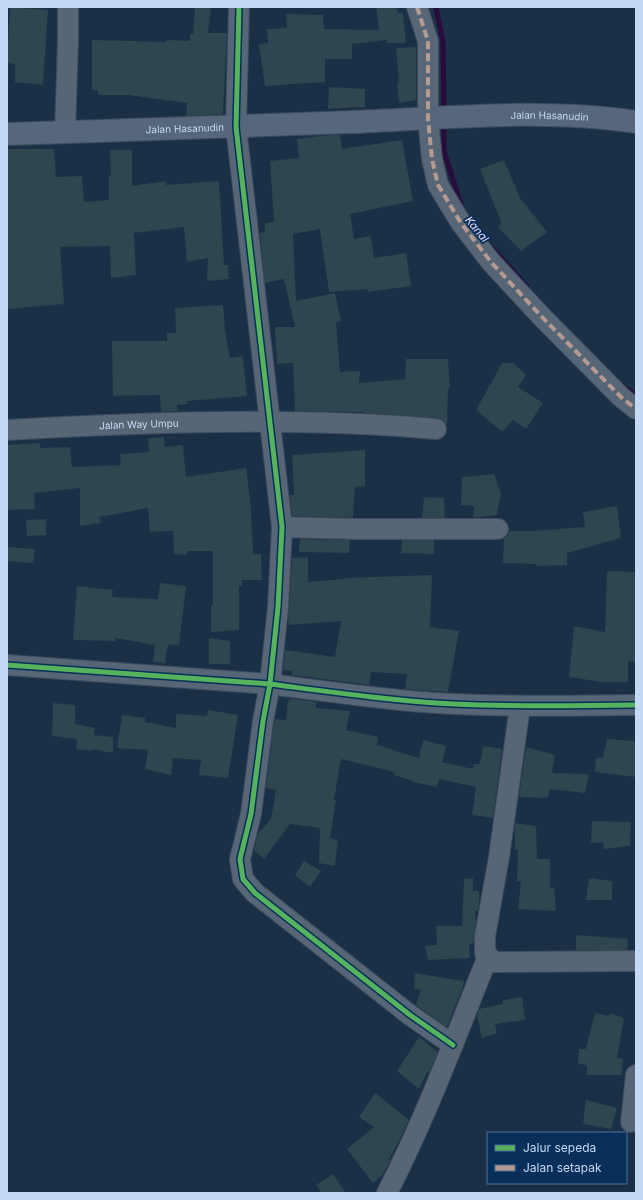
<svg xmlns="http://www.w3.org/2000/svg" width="643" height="1200" font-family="Inter,sans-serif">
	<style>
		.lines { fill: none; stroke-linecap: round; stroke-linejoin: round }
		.stream { stroke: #290c3b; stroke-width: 5 }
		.building { fill: #2d464f }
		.minor-casing { stroke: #3c4b5d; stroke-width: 22 }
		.secondary-casing { stroke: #3c4b5d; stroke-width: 24 }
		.minor { stroke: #566677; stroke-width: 20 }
		.secondary { stroke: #56677b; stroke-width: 22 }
		.quiet { stroke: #b69a8f; stroke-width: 4; stroke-dasharray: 8 4; stroke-linecap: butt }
		.cycleway-casing { stroke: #072f59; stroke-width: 8 }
		.cycleway { stroke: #56b35d; stroke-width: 5 }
		.labels { text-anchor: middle; stroke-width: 3.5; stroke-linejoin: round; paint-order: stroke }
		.street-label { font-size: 10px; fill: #c4d9f3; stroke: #072f59 }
		.water-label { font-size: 11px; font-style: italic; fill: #ead5f5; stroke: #072f59 }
	</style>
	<rect width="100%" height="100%" fill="#1a3046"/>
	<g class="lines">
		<path class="stream" d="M 436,7 L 443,42 L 444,111
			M 444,121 L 444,151 L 462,208
			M 487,242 L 527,287
			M 623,386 L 636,396"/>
	</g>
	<path class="building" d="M 10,7 L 48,10 L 43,85 L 15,82 L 15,64 L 7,63 Z
		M 195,7 L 211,7 L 208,33 L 227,33 L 223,114 L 186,116 L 187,103 L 128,95 L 98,95 L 98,90 L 92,90 L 92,40 L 167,42 L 167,40 L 190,41 L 190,34 L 193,34 Z
		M 376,7 L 396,7 L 398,13 L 403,13 L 406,43 L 387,43 L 387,40 L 352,44 L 352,59 L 325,59 L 325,82 L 265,86 L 259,44 L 268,43 L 267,29 L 287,28 L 286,14 L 323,15 L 324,29 L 379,30 Z
		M 416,47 L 416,100 L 399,103 L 397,83 L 399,83 L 396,48 Z
		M 329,87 L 365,89 L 365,107 L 328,109 Z
		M 329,135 L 340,135 L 342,149 L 402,140 L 413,201 L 350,214 L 354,239 L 371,236 L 374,258 L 406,253 L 411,286 L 368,292 L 367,289 L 329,292 L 320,229 L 293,234 L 296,301 L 335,293 L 341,321 L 336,322 L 340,372 L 360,371 L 359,383 L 405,379 L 406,359 L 448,359 L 450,389 L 448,388 L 447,426 L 443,420 L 437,418 L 363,413 L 363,412 L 295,411 L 293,363 L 277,364 L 275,327 L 295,327 L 284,279 L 265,283 L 260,233 L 265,232 L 265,223 L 274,222 L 270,161 L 299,158 L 297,139 Z
		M 7,149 L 54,149 L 56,177 L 82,176 L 84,202 L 109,200 L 109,175 L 111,175 L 110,150 L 132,150 L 132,186 L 166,181 L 166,185 L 219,181 L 224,265 L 228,265 L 229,279 L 207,281 L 208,258 L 187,262 L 184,227 L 134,233 L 136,275 L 111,278 L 110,246 L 60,247 L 64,304 L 7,309 Z
		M 504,160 L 520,198 L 547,232 L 521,251 L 498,227 L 502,224 L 480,169 Z
		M 223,305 L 225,330 L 230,358 L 243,356 L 247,396 L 187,401 L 187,404 L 177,405 L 178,411 L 161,412 L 160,395 L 113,396 L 112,341 L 167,341 L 167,333 L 176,333 L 175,308 Z
		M 502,363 L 513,363 L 526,375 L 518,387 L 543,403 L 526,429 L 513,420 L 502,432 L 476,410 Z
		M 164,437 L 165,447 L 183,445 L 186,477 L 246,468 L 251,507 L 253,554 L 261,554 L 262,580 L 242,580 L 242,586 L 239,586 L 239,630 L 211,632 L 211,605 L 213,605 L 213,551 L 187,551 L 187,555 L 174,554 L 173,531 L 150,532 L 148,508 L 100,517 L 101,523 L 80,526 L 80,488 L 34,493 L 35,509 L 7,510 L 7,445 L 40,443 L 40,448 L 70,447 L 72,467 L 121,465 L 120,454 L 149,452 L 148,438 Z
		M 365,450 L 365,486 L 355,487 L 353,518 L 292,516 L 290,495 L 294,495 L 292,455 Z
		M 494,474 L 501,493 L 497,515 L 473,518 L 474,506 L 461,505 L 462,477 Z
		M 424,497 L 444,498 L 445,518 L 422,518 Z
		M 617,506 L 621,538 L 567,553 L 567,565 L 536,566 L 536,564 L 503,563 L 504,539 L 508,535 L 509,531 L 532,531 L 585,527 L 583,512 Z
		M 46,519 L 46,535 L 27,536 L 26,520 Z
		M 300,539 L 350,540 L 349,553 L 299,552 Z
		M 402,540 L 434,540 L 434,554 L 401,553 Z
		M 7,547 L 35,549 L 33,563 L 7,561 Z
		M 308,557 L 308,582 L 345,579 L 345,578 L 432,575 L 430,627 L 459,631 L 448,692 L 405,689 L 407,674 L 371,672 L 369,685 L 292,675 L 293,671 L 283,670 L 285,650 L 335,657 L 341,621 L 288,625 L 292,558 Z
		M 607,571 L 636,572 L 636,662 L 628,661 L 628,682 L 602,682 L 569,677 L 574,626 L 605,632 Z
		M 160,583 L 186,586 L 179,645 L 168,644 L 165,663 L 153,662 L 155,645 L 115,638 L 115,641 L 73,640 L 77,586 L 113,590 L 112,597 L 158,599 Z
		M 209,638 L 230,641 L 230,664 L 209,664 Z
		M 290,698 L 316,702 L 316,708 L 350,711 L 346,730 L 378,737 L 377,745 L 419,758 L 423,740 L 446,746 L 442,762 L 473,769 L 474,764 L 480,764 L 483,746 L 502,749 L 493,818 L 472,815 L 476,787 L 439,779 L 437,787 L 413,782 L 414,781 L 394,775 L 394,772 L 341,759 L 334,800 L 336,800 L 330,838 L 338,840 L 335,866 L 319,863 L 320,828 L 290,824 L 264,859 L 254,850 L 258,834 L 271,819 L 276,790 L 266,788 L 274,723 L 275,719 L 286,720 L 288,700 L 289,700 Z
		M 53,703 L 75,705 L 75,724 L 95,728 L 94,735 L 113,737 L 113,753 L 92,749 L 92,751 L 76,749 L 77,739 L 52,736 Z
		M 208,710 L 238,715 L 228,778 L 199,775 L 201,760 L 173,758 L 171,775 L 145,769 L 148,750 L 117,748 L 122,715 L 145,718 L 145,722 L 176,728 L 176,714 L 207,716 Z
		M 607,739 L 636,741 L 636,777 L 595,772 L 596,758 L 603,758 Z
		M 526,747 L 555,755 L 552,773 L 589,774 L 585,793 L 550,789 L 548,798 L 519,797 Z
		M 592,821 L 631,822 L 630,846 L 604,849 L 603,842 L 591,843 Z
		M 515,823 L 536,826 L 537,859 L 550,859 L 550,888 L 554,887 L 556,911 L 518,909 L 521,881 L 517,881 L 518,849 L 515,850 Z
		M 304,861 L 321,871 L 310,887 L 295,875 Z
		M 473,878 L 473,891 L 479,891 L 479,906 L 478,911 L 475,911 L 476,922 L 474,943 L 469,944 L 470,958 L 428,960 L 425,946 L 437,945 L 436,926 L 462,926 L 464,879 Z
		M 589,878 L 612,881 L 612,900 L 586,900 Z
		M 576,935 L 628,939 L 627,950 L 576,950 Z
		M 415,973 L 464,981 L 462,989 L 447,1027 L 416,1005 L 421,990 L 414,989 Z
		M 522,997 L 525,1020 L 495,1024 L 497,1033 L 482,1038 L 477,1016 L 479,1009 L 503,1004 L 503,1000 Z
		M 595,1013 L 609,1016 L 610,1013 L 624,1018 L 617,1058 L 623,1059 L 622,1075 L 587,1075 L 587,1065 L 578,1064 L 579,1049 L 586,1049 Z
		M 419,1037 L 438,1052 L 429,1073 L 427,1072 L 419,1089 L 397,1071 Z
		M 375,1093 L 409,1120 L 398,1143 L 389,1159 L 390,1161 L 383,1174 L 373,1183 L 347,1149 L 374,1127 L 359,1117 Z
		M 586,1100 L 617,1108 L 611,1129 L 583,1124 Z
		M 333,1174 L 346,1193 L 322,1193 L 316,1185 Z"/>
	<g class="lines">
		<g class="minor-casing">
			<g id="minor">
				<path d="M 239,7 L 236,127 L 282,527 L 278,607 L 270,684 C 331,692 393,701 454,704 C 515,707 575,706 636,705"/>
				<path d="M 417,7 L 428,41 L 428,119 L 432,159 L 438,185 L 461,223 L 491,262 L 541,316 L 621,397 L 636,409"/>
				<path d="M 65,132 L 68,41 L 68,7"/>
				<path id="s1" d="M 7,430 C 150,422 293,417 436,429"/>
				<path d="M 282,527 L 353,529 L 498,529"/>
				<path d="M 7,665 L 270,684 L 263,721 L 251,814 L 240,859 L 243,879 L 255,893 L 410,1015 L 453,1045"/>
				<path d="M 520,706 L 499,857 L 485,936 L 485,953 L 494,962 L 498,962 L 636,961"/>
				<path d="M 631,1122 L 636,1075"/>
				<path d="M 387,1193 C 426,1117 456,1036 488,956"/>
			</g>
		</g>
		<g class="secondary-casing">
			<g id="secondary">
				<path id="s2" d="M 7,134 C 122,130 237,127 352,122 C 446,118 542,108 636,122"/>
			</g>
		</g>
		<use href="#minor" class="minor"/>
		<use href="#secondary" class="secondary"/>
		<path class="quiet" d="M 417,7 L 428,41 L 428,119 L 432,159 L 438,185 L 461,223 L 491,262 L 541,316 L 621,397 L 636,409"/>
		<g class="cycleway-casing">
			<path id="cycleway" d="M 239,7 L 236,127 L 282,527 L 278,607 L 270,684 C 331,692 393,701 454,704 C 515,707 575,706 636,705
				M 7,665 L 270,684 L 263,721 L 251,814 L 240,859 L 243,879 L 255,893 L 410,1015 L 453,1045"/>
		</g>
		<use href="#cycleway" class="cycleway"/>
	</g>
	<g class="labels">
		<g class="street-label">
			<text dy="4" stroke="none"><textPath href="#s2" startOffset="543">Jalan Hasanudin</textPath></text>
			<text dy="4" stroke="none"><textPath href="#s2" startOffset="178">Jalan Hasanudin</textPath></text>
			<text dy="4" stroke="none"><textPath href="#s1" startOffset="132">Jalan Way Umpu</textPath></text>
		</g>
		<g class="water-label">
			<text transform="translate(477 229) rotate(50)" y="4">Kanal</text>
		</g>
	</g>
	<rect width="643" height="1200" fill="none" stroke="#c4d9f3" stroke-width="16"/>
	<rect x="487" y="1132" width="140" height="52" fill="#072f59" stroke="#537397"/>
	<rect x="495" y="1145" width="20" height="6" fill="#56b35d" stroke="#537397"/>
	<text x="523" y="1152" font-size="12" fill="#c4d9f3">Jalur sepeda</text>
	<rect x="495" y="1165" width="20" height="6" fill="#b69a8f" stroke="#537397"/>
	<text x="523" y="1172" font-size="12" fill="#c4d9f3">Jalan setapak</text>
</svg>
